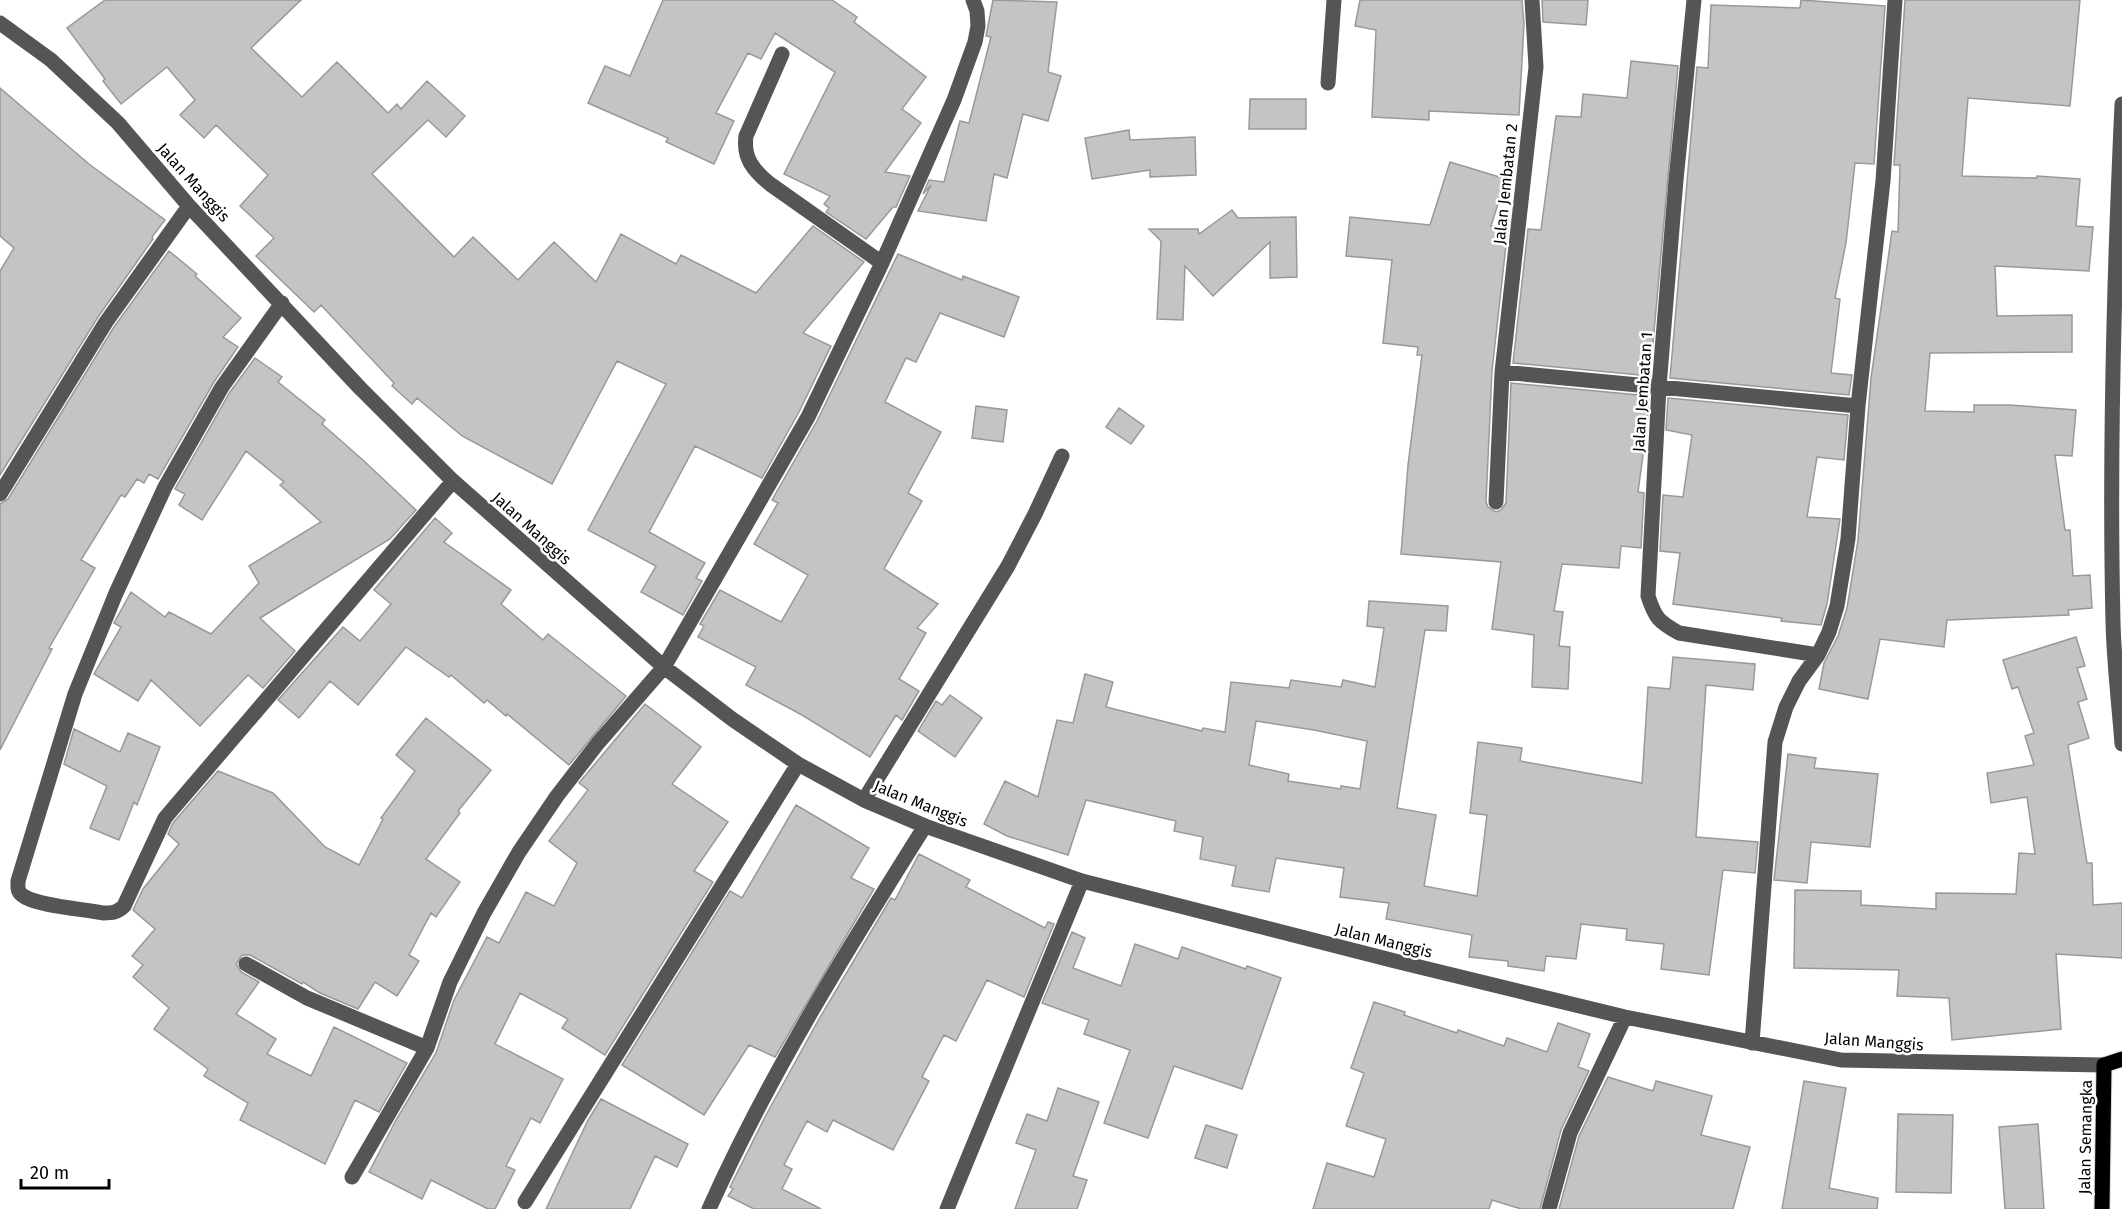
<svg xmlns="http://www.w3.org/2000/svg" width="2122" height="1209" font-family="'Fira Sans',sans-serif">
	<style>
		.building { fill: #c4c4c4; stroke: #999; stroke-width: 1.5; fill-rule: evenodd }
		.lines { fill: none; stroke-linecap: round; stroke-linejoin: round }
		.major-casing { stroke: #dbdbdb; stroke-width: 17 }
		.minor { stroke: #555; stroke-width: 15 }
		.major { stroke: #000; stroke-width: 15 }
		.labels { text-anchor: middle; stroke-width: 5; stroke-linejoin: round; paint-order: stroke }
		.street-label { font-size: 16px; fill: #000; stroke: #fff }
	</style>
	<rect width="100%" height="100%" fill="#fff"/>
	<path class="building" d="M 105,0 L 301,0 L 251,48 L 302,97 L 337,62 L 388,113 L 397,104 L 401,109 L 427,81 L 465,116 L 446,137 L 428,120 L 372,174 L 454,257 L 473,237 L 518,280 L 554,242 L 596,282 L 621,234 L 676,264 L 681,255 L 756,293 L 813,226 L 864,262 L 803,333 L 831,346 L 799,412 L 762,478 L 695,446 L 649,532 L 705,563 L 696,578 L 702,581 L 683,615 L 641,592 L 656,566 L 588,530 L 666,384 L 617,361 L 552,484 L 462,436 L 417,398 L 412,404 L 392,386 L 394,383 L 321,305 L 314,312 L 256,256 L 274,238 L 240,206 L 268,175 L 216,125 L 204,138 L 180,115 L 195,100 L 167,67 L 121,104 L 103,81 L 105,79 L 67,28 Z
		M 663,0 L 832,0 L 857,17 L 854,22 L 926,77 L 902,109 L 921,123 L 885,172 L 910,176 L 896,207 L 893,207 L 866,239 L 826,212 L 829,208 L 824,204 L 830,196 L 784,174 L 835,72 L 775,33 L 761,59 L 748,53 L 716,113 L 734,121 L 714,164 L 666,142 L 668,138 L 588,103 L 605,66 L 630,76 Z
		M 993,0 L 1057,2 L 1048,72 L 1061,76 L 1048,121 L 1023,114 L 1007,178 L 994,174 L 986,221 L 918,211 L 931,185 L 923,194 L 929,180 L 944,182 L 960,121 L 969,123 L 991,37 L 986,36 Z
		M 1360,0 L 1522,0 L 1524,24 L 1519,115 L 1429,111 L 1429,120 L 1372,117 L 1376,30 L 1355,26 Z
		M 1542,0 L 1588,0 L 1586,25 L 1543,22 Z
		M 1801,0 L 1885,6 L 1874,164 L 1855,163 L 1846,243 L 1835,298 L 1840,299 L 1831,373 L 1852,375 L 1849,395 L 1670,378 L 1697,67 L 1708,68 L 1711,5 L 1800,8 Z
		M 1905,0 L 2080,0 L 2070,106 L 1968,98 L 1962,176 L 2037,178 L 2037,176 L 2080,179 L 2076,226 L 2093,227 L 2089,271 L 1995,266 L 1997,316 L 2072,315 L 2072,352 L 1930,353 L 1925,411 L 1974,412 L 1974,405 L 2009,405 L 2076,410 L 2072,456 L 2055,455 L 2065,530 L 2070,530 L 2073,576 L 2090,575 L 2092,608 L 2068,610 L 2069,615 L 1947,620 L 1944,647 L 1880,639 L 1868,699 L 1819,689 L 1824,663 L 1838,636 L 1847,608 L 1858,540 L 1871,378 L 1892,231 L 1898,232 L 1900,165 L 1894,165 Z
		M 1631,61 L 1678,66 L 1650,376 L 1513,363 L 1528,229 L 1541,230 L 1556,116 L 1581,117 L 1583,94 L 1627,98 Z
		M 0,88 L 89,164 L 165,220 L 152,237 L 153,239 L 98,317 L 0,475 L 0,271 L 14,248 L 0,236 Z
		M 1250,99 L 1306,99 L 1306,129 L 1249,129 Z
		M 1129,130 L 1130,140 L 1195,137 L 1196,175 L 1150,177 L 1150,170 L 1092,179 L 1085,138 Z
		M 1450,162 L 1506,179 L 1491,226 L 1508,227 L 1492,371 L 1486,502 L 1488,507 L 1496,512 L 1501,510 L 1506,503 L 1511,383 L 1649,396 L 1647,426 L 1638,492 L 1644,493 L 1641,548 L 1621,546 L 1619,568 L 1562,564 L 1554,611 L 1563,612 L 1559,646 L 1570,647 L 1568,689 L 1532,687 L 1534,635 L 1492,629 L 1501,562 L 1401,554 L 1408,465 L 1422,355 L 1417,355 L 1418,347 L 1383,343 L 1392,260 L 1346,256 L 1350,217 L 1430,225 Z
		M 1232,210 L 1238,218 L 1296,217 L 1297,277 L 1270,278 L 1270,242 L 1213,296 L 1185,266 L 1183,320 L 1157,319 L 1161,241 L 1149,229 L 1198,229 L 1199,234 Z
		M 169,251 L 197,274 L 195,276 L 241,318 L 223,337 L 238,347 L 214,382 L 158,479 L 149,474 L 144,483 L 137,479 L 125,497 L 121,495 L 81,560 L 95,568 L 49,648 L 52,649 L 0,750 L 0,504 L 8,499 L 114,327 Z
		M 898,254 L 962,280 L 963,276 L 1019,297 L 1004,337 L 940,313 L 916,362 L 906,358 L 885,402 L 941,432 L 908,493 L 922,501 L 884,569 L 938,604 L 917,628 L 926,633 L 899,679 L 919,691 L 902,720 L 896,715 L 870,757 L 802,715 L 746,685 L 756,667 L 698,637 L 704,626 L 700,624 L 720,590 L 781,622 L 808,575 L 754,544 L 778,503 L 772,500 L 817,421 Z
		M 255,358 L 282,377 L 278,382 L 325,420 L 322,424 L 364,461 L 416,510 L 390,539 L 260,618 L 295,651 L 263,688 L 248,675 L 200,726 L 151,680 L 138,701 L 94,674 L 121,627 L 114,623 L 131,592 L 165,617 L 169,612 L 211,634 L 259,583 L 249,566 L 321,522 L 280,485 L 284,482 L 246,451 L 202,520 L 179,505 L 185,494 L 175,489 L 230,392 Z
		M 1668,398 L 1848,415 L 1844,460 L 1817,457 L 1807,517 L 1840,519 L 1827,604 L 1821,625 L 1781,621 L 1782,618 L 1673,604 L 1680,553 L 1660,551 L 1663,495 L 1683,497 L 1692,435 L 1666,430 Z
		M 976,406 L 1007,410 L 1003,442 L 972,438 Z
		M 1119,408 L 1144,426 L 1131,444 L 1106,427 Z
		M 435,518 L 452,533 L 444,542 L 511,590 L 501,604 L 543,640 L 548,634 L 626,696 L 569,765 L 507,714 L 506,716 L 487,700 L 484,703 L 451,675 L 449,677 L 406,647 L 358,705 L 330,681 L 299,718 L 278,700 L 343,627 L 360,641 L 391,604 L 374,590 Z
		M 1369,601 L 1448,606 L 1446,631 L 1425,630 L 1397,808 L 1436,815 L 1424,886 L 1477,896 L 1487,815 L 1470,813 L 1478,742 L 1522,748 L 1520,761 L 1642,783 L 1648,687 L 1670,689 L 1673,657 L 1755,664 L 1753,690 L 1706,685 L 1696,837 L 1758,842 L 1755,873 L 1723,870 L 1709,975 L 1661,969 L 1664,944 L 1626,940 L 1627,929 L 1581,924 L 1576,959 L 1546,956 L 1544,971 L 1508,966 L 1508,961 L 1469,957 L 1472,935 L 1386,919 L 1389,903 L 1340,897 L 1344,868 L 1276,858 L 1269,892 L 1232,886 L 1236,866 L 1200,859 L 1203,837 L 1174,831 L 1176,821 L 1086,800 L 1068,855 L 1007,836 L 984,824 L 1005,781 L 1038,797 L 1057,720 L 1073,723 L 1085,674 L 1113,682 L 1106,707 L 1202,731 L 1203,728 L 1225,732 L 1231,682 L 1289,688 L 1291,680 L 1341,687 L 1343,680 L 1375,687 L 1384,628 L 1367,626 ZM 1256,721 L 1314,730 L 1367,741 L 1360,789 L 1341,786 L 1341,789 L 1288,781 L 1289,774 L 1249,765 Z
		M 2076,637 L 2085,666 L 2077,668 L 2087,699 L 2078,702 L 2089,738 L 2068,745 L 2087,863 L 2092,863 L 2093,905 L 2122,903 L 2122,958 L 2056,954 L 2061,1029 L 1952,1040 L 1949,998 L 1897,996 L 1899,970 L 1794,968 L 1795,890 L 1861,891 L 1861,905 L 1936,909 L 1936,893 L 2016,894 L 2019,853 L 2035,854 L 2027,797 L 1991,803 L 1987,773 L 2034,765 L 2025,736 L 2034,733 L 2018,687 L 2012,689 L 2003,660 Z
		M 950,695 L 982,718 L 955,757 L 918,731 L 936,701 L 942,705 Z
		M 645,704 L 701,747 L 672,784 L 728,822 L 694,871 L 713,882 L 605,1055 L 562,1028 L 568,1019 L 520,993 L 495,1044 L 563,1079 L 540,1123 L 531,1118 L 506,1166 L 515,1170 L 495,1209 L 488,1209 L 431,1180 L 422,1199 L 369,1172 L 396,1120 L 436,1053 L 454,1000 L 487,937 L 499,943 L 526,892 L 554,906 L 577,863 L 549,841 L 588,790 L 579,783 Z
		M 426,718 L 491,770 L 458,811 L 460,813 L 426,859 L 460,882 L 436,917 L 431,913 L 409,955 L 419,961 L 397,996 L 375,982 L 358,1009 L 320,993 L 303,982 L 302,984 L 250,955 L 242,955 L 236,964 L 241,972 L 259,982 L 236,1014 L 276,1039 L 267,1054 L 311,1076 L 334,1027 L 407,1063 L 379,1112 L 355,1100 L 325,1164 L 240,1120 L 248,1103 L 204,1076 L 208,1069 L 154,1029 L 169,1008 L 133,977 L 143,965 L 132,956 L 155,929 L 133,910 L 143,889 L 179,844 L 168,834 L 173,823 L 218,771 L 273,793 L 325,847 L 359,865 L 383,819 L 381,818 L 415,771 L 396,755 Z
		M 74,729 L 120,752 L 128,733 L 160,747 L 137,805 L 134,802 L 119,840 L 90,828 L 107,786 L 64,764 Z
		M 1788,754 L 1816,758 L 1814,768 L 1878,774 L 1870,847 L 1811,842 L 1807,883 L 1774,880 Z
		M 796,805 L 869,848 L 851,878 L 874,889 L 775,1057 L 749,1045 L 704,1115 L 622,1065 L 730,891 L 742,898 Z
		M 919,854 L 970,880 L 966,887 L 1045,928 L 1048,922 L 1054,924 L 1024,997 L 987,980 L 956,1041 L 944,1035 L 922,1077 L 929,1081 L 893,1150 L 833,1120 L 827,1132 L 807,1121 L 784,1165 L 792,1169 L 782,1189 L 821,1209 L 754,1209 L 728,1196 L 733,1189 L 730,1187 L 766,1115 L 819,1019 L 891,898 L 895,900 Z
		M 1072,932 L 1085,938 L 1073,968 L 1121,986 L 1135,944 L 1178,959 L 1182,947 L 1246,969 L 1247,966 L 1281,978 L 1242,1089 L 1174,1066 L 1148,1138 L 1104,1123 L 1130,1050 L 1084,1034 L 1089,1020 L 1042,1003 Z
		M 1374,1002 L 1405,1012 L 1404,1015 L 1457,1033 L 1458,1030 L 1504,1046 L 1507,1038 L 1547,1052 L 1558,1023 L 1590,1034 L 1578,1067 L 1589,1071 L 1561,1130 L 1540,1209 L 1521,1209 L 1492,1200 L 1489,1209 L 1313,1209 L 1327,1163 L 1374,1177 L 1386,1139 L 1346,1126 L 1364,1073 L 1351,1068 Z
		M 1608,1077 L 1653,1091 L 1656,1081 L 1712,1096 L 1701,1135 L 1750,1147 L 1733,1209 L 1559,1209 L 1579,1136 Z
		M 1804,1081 L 1846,1088 L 1829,1188 L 1878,1198 L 1877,1209 L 1782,1209 Z
		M 1058,1088 L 1099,1102 L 1073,1176 L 1087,1180 L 1077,1209 L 1015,1209 L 1036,1150 L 1016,1143 L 1027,1114 L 1047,1121 Z
		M 601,1099 L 688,1144 L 677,1167 L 655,1156 L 630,1209 L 546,1209 L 588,1120 Z
		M 1898,1114 L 1953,1115 L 1951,1193 L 1896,1192 Z
		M 2038,1124 L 2044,1209 L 2005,1209 L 1999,1127 Z
		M 1206,1125 L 1237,1135 L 1227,1168 L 1195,1158 Z"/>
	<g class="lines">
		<g class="major-casing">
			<path id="major" d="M 2102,1209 L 2104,1065 L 2122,1059"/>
		</g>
		<path class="minor" d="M 1694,0 L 1676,180 L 1659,387 L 1648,596 C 1655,618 1659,622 1679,633 L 1818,655
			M 0,23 L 51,60 L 118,123 L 189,206 L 360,388 L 453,481 L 664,667 L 732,719 L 798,764 L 864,800 L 925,826 L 1082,881 L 1395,961 L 1625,1017 L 1841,1060 L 2104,1065
			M 782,54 L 746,136 C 743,158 753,170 770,184 L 882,263
			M 1328,83 L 1334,0
			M 2122,104 C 2114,276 2109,449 2113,622 C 2114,663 2119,704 2122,744
			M 282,303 L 222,387 L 165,487 L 116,593 L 75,694 L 18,881 C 18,887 17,891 22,895 C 35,906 84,909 103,913 C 112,913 117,913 124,906 L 165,818 L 453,481
			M 1502,372 L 1858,406
			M 0,494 L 106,322 L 189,206
			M 1496,502 L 1502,372 L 1536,67 L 1532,0
			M 864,800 L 1008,566 L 1035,514 L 1062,456
			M 246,964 L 307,998 L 427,1048
			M 1752,1043 L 1775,742 L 1786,707 L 1799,681 L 1818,655 L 1829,632 L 1837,606 L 1848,539 L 1858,406 L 1883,181 L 1895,0
			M 352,1177 L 427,1048 L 450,982 L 484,913 L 519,852 L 557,796 L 598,743 L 664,667 L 808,417 L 882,263 L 954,100 L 975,42 L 978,26 L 977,11 L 973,0
			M 525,1202 L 798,764
			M 709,1209 C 769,1075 847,950 925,826
			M 947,1209 L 1082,881
			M 1549,1209 L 1570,1133 L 1625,1017"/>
		<use href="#major" class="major"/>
	</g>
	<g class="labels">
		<g class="street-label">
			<text transform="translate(194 182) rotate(48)" y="6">Jalan Manggis</text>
			<text transform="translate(1505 184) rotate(-84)" y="6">Jalan Jembatan 2</text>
			<text transform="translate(1642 392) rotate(-86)" y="6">Jalan Jembatan 1</text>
			<text transform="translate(532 528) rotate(42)" y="6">Jalan Manggis</text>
			<text transform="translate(921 803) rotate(22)" y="6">Jalan Manggis</text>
			<text transform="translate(1384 940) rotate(14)" y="6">Jalan Manggis</text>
			<text transform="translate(1874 1041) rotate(4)" y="6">Jalan Manggis</text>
			<text transform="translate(2085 1137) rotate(-89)" y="6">Jalan Semangka</text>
		</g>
	</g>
	<path d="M21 1179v9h88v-9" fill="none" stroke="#000000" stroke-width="3"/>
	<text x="30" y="1179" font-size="18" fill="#000000" stroke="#ffffff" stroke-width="4.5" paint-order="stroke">20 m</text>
</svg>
